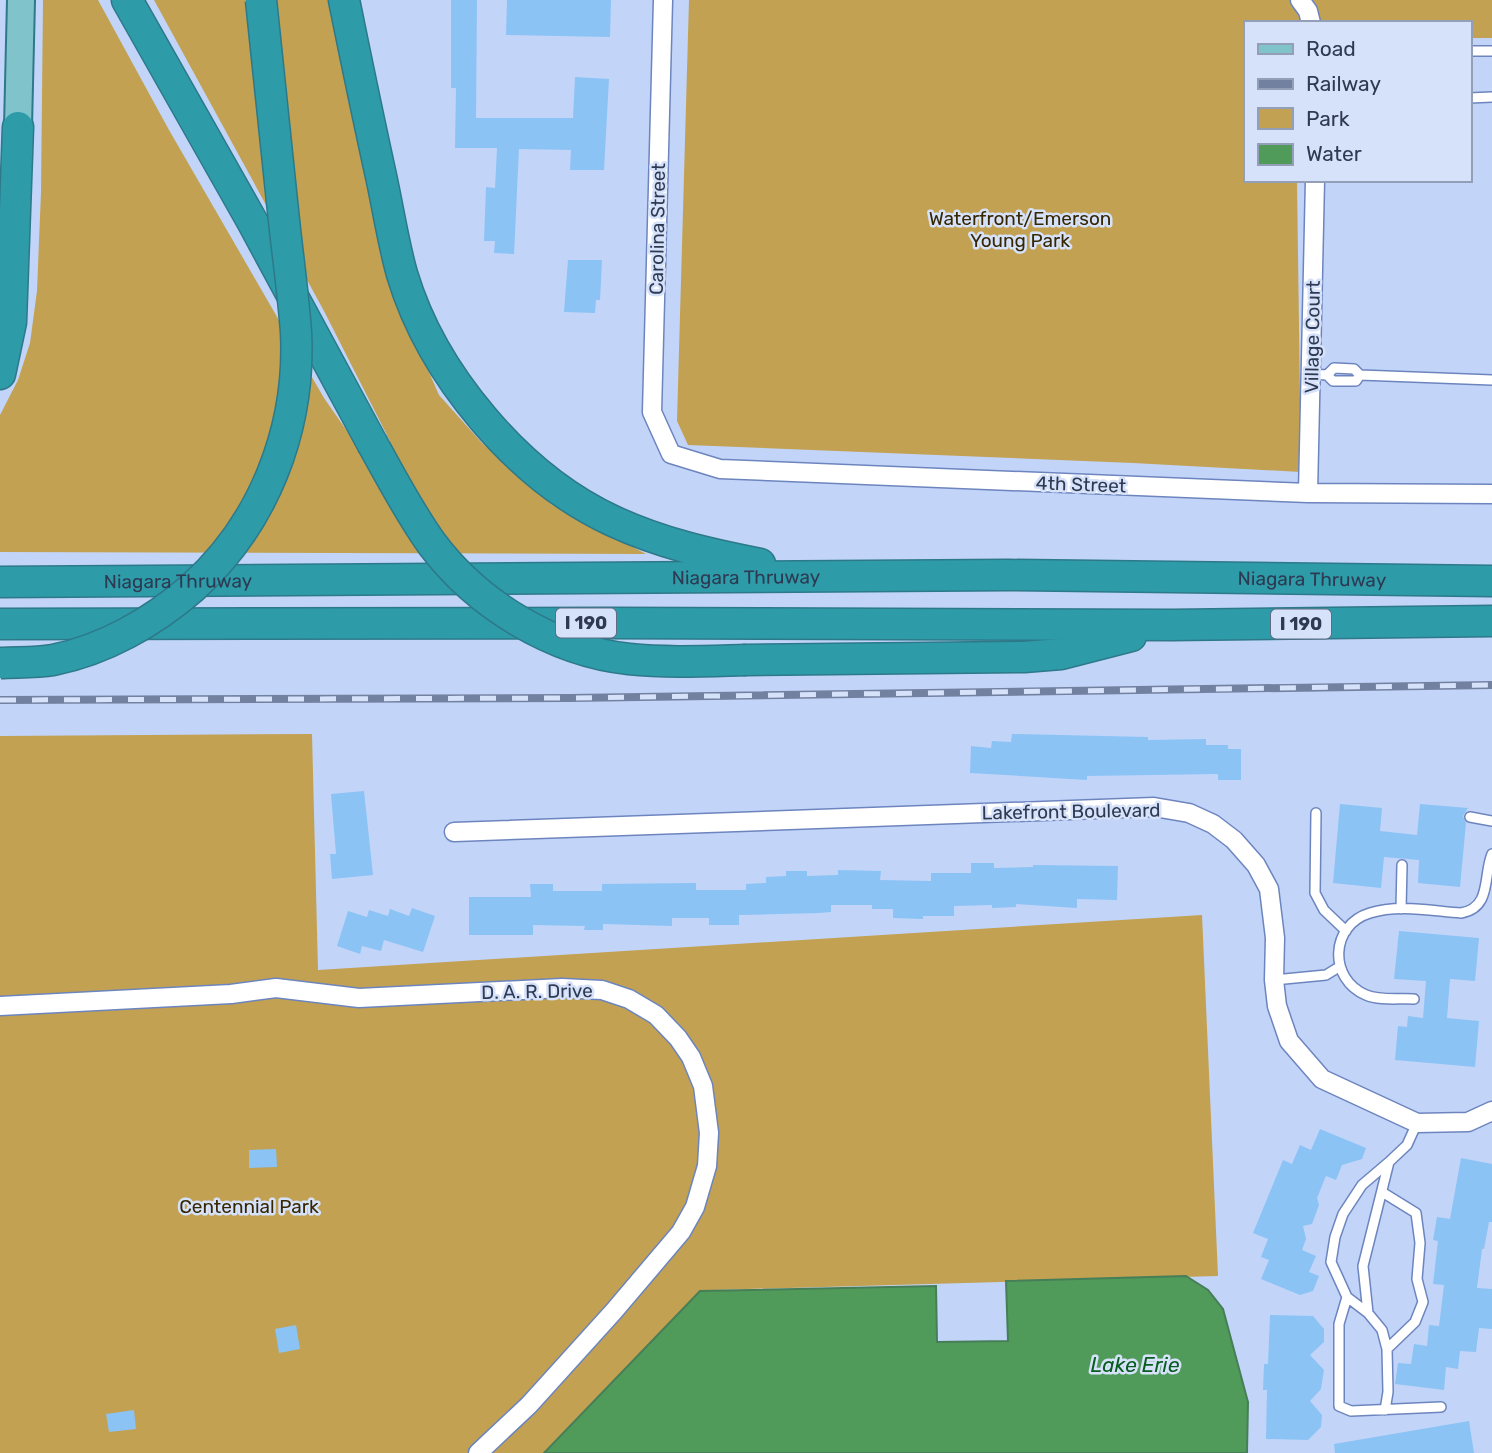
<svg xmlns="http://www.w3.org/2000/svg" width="1492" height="1453" font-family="Rubik,sans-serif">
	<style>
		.green { fill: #c2a152 }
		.water { fill: #519b5a; stroke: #467e58; stroke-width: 2 }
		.building { fill: #8bc3f5 }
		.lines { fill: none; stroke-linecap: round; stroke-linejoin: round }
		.lane-casing { stroke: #6d85be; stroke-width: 12 }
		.street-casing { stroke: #6d85be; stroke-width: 21 }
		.primary-casing { stroke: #2d798a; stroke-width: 30 }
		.highway-casing { stroke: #2d798a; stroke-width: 33 }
		.lane { stroke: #fff; stroke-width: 9 }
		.street { stroke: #fff; stroke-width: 18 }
		.primary { stroke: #81c3cb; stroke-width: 26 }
		.highway { stroke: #2d9ba8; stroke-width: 30 }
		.rail-casing { stroke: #7381a0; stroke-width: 8 }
		.rail { stroke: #d6e1fa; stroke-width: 5; stroke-dasharray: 16; stroke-linecap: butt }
		.highway-bridge-casing { stroke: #2d798a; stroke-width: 33; stroke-linecap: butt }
		.highway-bridge { stroke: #2d9ba8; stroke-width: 30 }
		.labels { text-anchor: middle; stroke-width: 5; stroke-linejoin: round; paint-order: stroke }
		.shield { fill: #d6e1fa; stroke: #606b84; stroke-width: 2 }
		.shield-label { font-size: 18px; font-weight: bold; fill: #2e3952 }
		.park-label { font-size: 19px; fill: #362700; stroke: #d6e1fa }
		.street-label { font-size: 19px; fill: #2e3952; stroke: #d6e1fa }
		.water-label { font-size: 21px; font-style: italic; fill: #075c1e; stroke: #d6e1fa }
	</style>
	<rect width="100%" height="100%" fill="#c3d4f9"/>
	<path class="green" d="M 43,0 L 98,0 L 169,130 L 324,398 L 363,454 L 390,441 L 324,311 L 154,0 L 329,0 L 351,106 L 399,304 L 439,395 L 482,443 L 551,504 L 646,554 L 0,552 L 0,415 L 18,380 L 30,343 L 37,291 L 41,192 Z
		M 689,0 L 1492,0 L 1492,38 L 1469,38 L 1469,23 L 1245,23 L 1245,180 L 1297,180 L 1301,472 L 1133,463 L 688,445 L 677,421 Z
		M 312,734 L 318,970 L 1202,915 L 1218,1276 L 713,1290 L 545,1453 L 0,1453 L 0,736 Z"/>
	<path class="water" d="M 1186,1276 L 1208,1290 L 1223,1309 L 1248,1402 L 1247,1453 L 544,1453 L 700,1291 L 936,1286 L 937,1342 L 1008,1341 L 1006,1281 Z"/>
	<path class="building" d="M 451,0 L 477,0 L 476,118 L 573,118 L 575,77 L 609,79 L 604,170 L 570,170 L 571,150 L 519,149 L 514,254 L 494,253 L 495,241 L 484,241 L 486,187 L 495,188 L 497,148 L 455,148 L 456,88 L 451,88 Z
		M 507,0 L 611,0 L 610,37 L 506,35 Z
		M 568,260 L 602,260 L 600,300 L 596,300 L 595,313 L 564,312 Z
		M 1012,734 L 1148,737 L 1148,740 L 1206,739 L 1206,745 L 1228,745 L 1228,749 L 1241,749 L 1241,780 L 1218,780 L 1218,774 L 1087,776 L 1087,780 L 970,773 L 971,746 L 991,748 L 992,741 L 1011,742 Z
		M 364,791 L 373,875 L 332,879 L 330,854 L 336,854 L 331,794 Z
		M 1340,804 L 1382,808 L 1380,831 L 1417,835 L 1420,804 L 1468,808 L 1463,816 L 1466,823 L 1460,887 L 1418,883 L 1419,860 L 1384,857 L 1381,888 L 1333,883 Z
		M 971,863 L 994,863 L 994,868 L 1033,867 L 1033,865 L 1118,866 L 1117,900 L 1077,899 L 1077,908 L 1016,904 L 1016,907 L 992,908 L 992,905 L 954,906 L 954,916 L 923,916 L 923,919 L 893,918 L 893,909 L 872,909 L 872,905 L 831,905 L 831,912 L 819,913 L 739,915 L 739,925 L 709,925 L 709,918 L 672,918 L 672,926 L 603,924 L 603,930 L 584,930 L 585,926 L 533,925 L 533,935 L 469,935 L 469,897 L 531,897 L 530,884 L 553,884 L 553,891 L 602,891 L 602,884 L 696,883 L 696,890 L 746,890 L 746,884 L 766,883 L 766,877 L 786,876 L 786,871 L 807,871 L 807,876 L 838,875 L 838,870 L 881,871 L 880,880 L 931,881 L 931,873 L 971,873 Z
		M 412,908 L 435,916 L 423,952 L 384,940 L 381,951 L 362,946 L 360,954 L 337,946 L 348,911 L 367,917 L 369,910 L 388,916 L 390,909 L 409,916 Z
		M 1399,931 L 1479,938 L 1475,981 L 1450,979 L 1447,1018 L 1479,1021 L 1475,1067 L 1395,1060 L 1398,1026 L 1407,1027 L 1408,1016 L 1423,1018 L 1426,981 L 1394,979 Z
		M 1320,1129 L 1366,1148 L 1362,1159 L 1342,1165 L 1336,1180 L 1326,1176 L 1317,1198 L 1319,1205 L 1312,1224 L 1303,1226 L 1306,1239 L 1302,1250 L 1316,1256 L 1309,1272 L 1319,1276 L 1313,1291 L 1300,1295 L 1261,1279 L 1269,1260 L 1261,1257 L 1268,1239 L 1253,1233 L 1283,1160 L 1292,1164 L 1300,1145 L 1311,1150 Z
		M 276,1149 L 277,1167 L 249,1168 L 249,1150 Z
		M 1461,1158 L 1492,1164 L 1492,1222 L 1489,1222 L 1484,1249 L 1482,1249 L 1477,1288 L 1492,1289 L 1492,1329 L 1479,1328 L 1476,1352 L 1460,1351 L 1458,1369 L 1446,1367 L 1444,1390 L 1395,1384 L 1398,1363 L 1411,1364 L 1414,1344 L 1427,1346 L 1429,1325 L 1439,1326 L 1444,1285 L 1433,1284 L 1438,1241 L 1433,1240 L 1437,1217 L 1450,1219 Z
		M 1270,1315 L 1313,1316 L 1324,1329 L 1324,1342 L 1310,1355 L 1324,1370 L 1321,1389 L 1310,1401 L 1322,1415 L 1321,1427 L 1308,1440 L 1266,1439 L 1267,1390 L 1263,1390 L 1264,1364 L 1268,1364 Z
		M 296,1325 L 300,1349 L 279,1353 L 275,1329 Z
		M 134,1410 L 136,1429 L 109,1432 L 106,1414 Z
		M 1469,1421 L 1474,1453 L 1335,1453 L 1334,1444 Z"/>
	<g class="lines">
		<g class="lane-casing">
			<path id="lane" d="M 1469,51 L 1492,51
				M 1469,98 L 1492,97
				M 1312,374 L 1327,375 L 1333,381 L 1356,381 L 1360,375
				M 1327,375 L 1334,368 L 1354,369 L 1360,375 L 1492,380
				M 1316,813 L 1315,893 L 1324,910 L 1346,931
				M 1470,817 L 1492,821
				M 1401,909 L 1402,865
				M 1274,980 L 1326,975 L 1339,967
				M 1414,999 C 1399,998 1380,1001 1366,995 C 1328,979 1330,925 1370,913 C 1398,904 1432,911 1461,913 C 1492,908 1483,875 1492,854
				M 1389,1162 L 1362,1185 L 1343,1214 L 1335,1237 L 1331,1262 L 1347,1297 L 1339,1324 L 1339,1406 L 1351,1411 L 1441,1407
				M 1382,1192 L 1416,1213 L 1420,1243 L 1417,1279 L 1423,1302 L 1415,1322 L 1387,1349
				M 1347,1297 L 1368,1313
				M 1385,1410 L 1388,1392 L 1387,1349 L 1382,1330 L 1368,1313 L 1363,1266 L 1389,1162 L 1407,1145 L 1417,1123"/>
		</g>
		<g class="street-casing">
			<path id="street" d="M 663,0 L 652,412 L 671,454 L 720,469 L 1308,493 L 1492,494
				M 1300,0 L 1308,11 L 1311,23
				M 1308,493 L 1315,180
				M 454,832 L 1154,807 L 1189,813 L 1213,824 L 1234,840 L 1256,865 L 1269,889 L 1275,938 L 1274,980 L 1277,1006 L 1289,1041 L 1322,1079 L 1417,1123 L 1468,1122 L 1492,1111
				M 0,1006 L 231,994 L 276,988 L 359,998 L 562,988 L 602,990 L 629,999 L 656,1015 L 678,1038 L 691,1057 L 703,1086 L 709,1133 L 707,1166 L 695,1207 L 681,1232 L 614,1311 L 529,1405 L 478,1453"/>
		</g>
		<g class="primary-casing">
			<path id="primary" d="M 18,127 L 21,0"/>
		</g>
		<g class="highway-casing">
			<g id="highway">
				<path d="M 127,0 L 252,221 L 372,443"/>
				<path d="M 344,0 C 356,59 368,117 381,176 C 388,208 393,242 402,274 C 432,374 518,477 613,521 C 660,543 709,554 760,564"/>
				<path d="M 0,374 L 11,322 L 18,127"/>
				<path id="s1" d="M 0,582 L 1008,575 L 1492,581"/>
				<path d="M 0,624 L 606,623 L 1172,625 L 1492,621"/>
				<path d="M 746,660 L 1024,657 L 1061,654 L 1131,636"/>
			</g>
		</g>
		<use href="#lane" class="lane"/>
		<use href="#street" class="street"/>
		<use href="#primary" class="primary"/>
		<use href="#highway" class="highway"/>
		<g class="rail-casing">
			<path id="rail" d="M 0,700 L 570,698 L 1492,685"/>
		</g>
		<use href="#rail" class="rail"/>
		<g class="highway-bridge-casing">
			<path id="highway-bridge" d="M 372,443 C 391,477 409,512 432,544 C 477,604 553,651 629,659 C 667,663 707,661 746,660
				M 0,663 C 17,662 36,663 53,660 C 104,650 153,622 192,588 C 264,524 301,428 296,332 C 293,291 287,251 283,211 C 276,140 268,70 261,0"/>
		</g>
		<use href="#highway-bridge" class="highway-bridge"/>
	</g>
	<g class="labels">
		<g class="shield">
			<rect x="556" y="608.5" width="60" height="29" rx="5"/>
			<rect x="1271" y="609.5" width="60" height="29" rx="5"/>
		</g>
		<g class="shield-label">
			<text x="586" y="629">I 190</text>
			<text x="1301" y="630">I 190</text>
		</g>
		<g class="park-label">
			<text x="1020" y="225">Waterfront/Emerson<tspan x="1020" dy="22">Young Park</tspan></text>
			<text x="249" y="1213">Centennial Park</text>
		</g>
		<g class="street-label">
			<text transform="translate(657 229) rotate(-89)" y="7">Carolina Street</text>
			<text transform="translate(1312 337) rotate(-89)" y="7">Village Court</text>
			<text transform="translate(1081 484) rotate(2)" y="7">4th Street</text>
			<text dy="7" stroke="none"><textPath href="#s1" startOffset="746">Niagara Thruway</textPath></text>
			<text dy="7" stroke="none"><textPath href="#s1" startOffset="178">Niagara Thruway</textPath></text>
			<text dy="7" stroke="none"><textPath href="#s1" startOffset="1312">Niagara Thruway</textPath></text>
			<text transform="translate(1071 811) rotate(-1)" y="7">Lakefront Boulevard</text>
			<text transform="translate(537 991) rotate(-1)" y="7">D. A. R. Drive</text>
		</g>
		<g class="water-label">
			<text x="1135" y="1372">Lake Erie</text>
		</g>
	</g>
	<rect x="1244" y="21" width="228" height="161" fill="#d6e1fa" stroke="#939eb7" stroke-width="2"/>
	<rect x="1258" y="44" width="35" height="10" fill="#81c3cb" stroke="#939eb7" stroke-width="2"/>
	<text x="1306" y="56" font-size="21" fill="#2e3952">Road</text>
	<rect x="1258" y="79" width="35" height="10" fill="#7381a0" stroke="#939eb7" stroke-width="2"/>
	<text x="1306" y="91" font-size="21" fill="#2e3952">Railway</text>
	<rect x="1258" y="108" width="35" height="21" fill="#c2a152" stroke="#939eb7" stroke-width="2"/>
	<text x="1306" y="126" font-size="21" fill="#2e3952">Park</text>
	<rect x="1258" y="144" width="35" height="21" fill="#519b5a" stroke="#939eb7" stroke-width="2"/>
	<text x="1306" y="161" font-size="21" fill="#2e3952">Water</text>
</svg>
